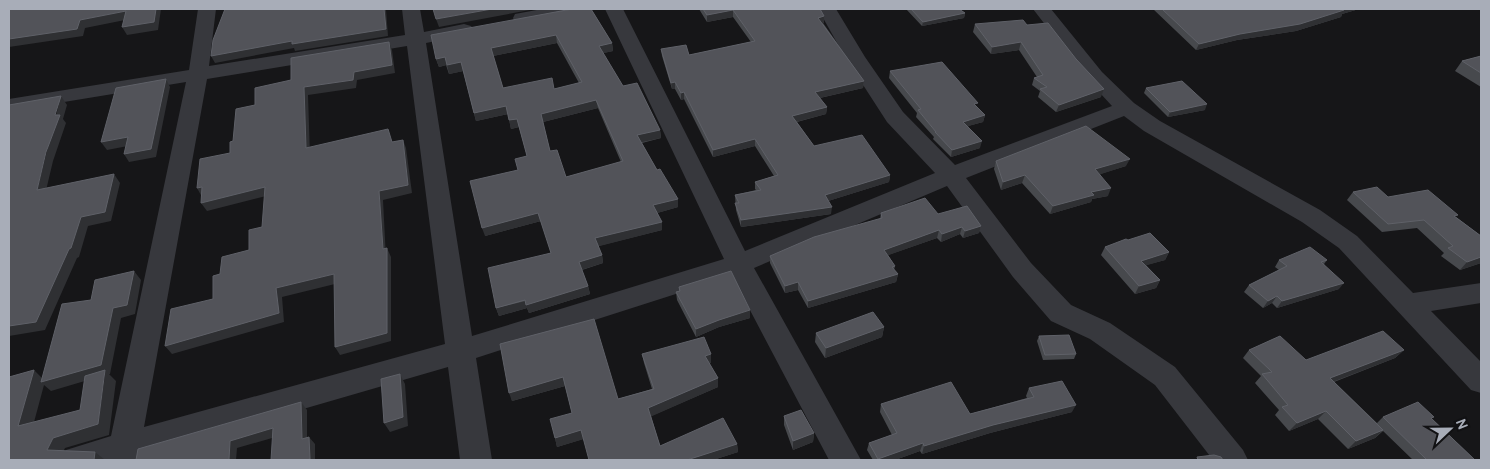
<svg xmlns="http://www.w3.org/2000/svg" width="1490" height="469" font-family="Overpass,sans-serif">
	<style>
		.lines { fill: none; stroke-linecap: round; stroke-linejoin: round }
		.minor { fill: #37383d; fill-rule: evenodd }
		.wall { fill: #47494d; fill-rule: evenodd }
		.shaded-wall { fill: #2f3033 }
		.building { fill: #525359; stroke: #5f6168; fill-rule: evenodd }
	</style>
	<rect width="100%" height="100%" fill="#161618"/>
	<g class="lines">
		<path class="minor" d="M 198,9 L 216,9 L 209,66 L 405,35 L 402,9 L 420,9 L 424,32 L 464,24 L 471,26 L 474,30 L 471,34 L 426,43 L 472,336 L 724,259 L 605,9 L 623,9 L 745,251 L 935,173 L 887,122 L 845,57 L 818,9 L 836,9 L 865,57 L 903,112 L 955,165 L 1112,106 L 1088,80 L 1033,9 L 1051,9 L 1102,72 L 1134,103 L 1160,121 L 1320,210 L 1357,236 L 1413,293 L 1481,283 L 1481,303 L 1431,311 L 1481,362 L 1481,393 L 1471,390 L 1339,248 L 1302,222 L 1144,131 L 1124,116 L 966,178 L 1031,263 L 1071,305 L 1110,323 L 1175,367 L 1243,450 L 1248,460 L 1213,460 L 1155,385 L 1090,339 L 1051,321 L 1013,277 L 947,186 L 754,268 L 861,460 L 829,460 L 732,276 L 476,358 L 492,460 L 460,460 L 448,367 L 138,457 L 138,460 L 61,460 L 66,450 L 111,436 L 186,82 L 9,111 L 9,99 L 189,70 ZM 407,46 L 445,344 L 144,427 L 207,79 Z
			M 542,9 L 581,9 L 579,13 L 572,15 L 522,24 L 515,22 L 513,18 L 515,14 Z"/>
	</g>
	<path class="wall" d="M 591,9 L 612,43 L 613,51 L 603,53 L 623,86 L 660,130 L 661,138 L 642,143 L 678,207 L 657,213 L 662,230 L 598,246 L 602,255 L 603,263 L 582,270 L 588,286 L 590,294 L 529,313 L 527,308 L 499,316 L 496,308 L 551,253 L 541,221 L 485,236 L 518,170 L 527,156 L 519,127 L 511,129 L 508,114 L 476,121 L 463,71 L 449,74 L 446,65 L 439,67 L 436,59 ZM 557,43 L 579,83 L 554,89 L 503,88 L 493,56 ZM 598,108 L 621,162 L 566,177 L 550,151 L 543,122 Z
		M 699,9 L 820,9 L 824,16 L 824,23 L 823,23 L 864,81 L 863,88 L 820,98 L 827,107 L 826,114 L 797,122 L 814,146 L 890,175 L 889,182 L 828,201 L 831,214 L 741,227 L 736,210 L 735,195 L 756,190 L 755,189 L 755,182 L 774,176 L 755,146 L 713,157 L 684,99 L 681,100 L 675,89 L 672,89 L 662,56 L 661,49 L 689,55 L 751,42 L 733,17 L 707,22 Z
		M 906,9 L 959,9 L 965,13 L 964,18 L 922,26 Z
		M 1153,9 L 1359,9 L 1342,14 L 1341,17 L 1296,31 L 1237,40 L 1196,50 Z
		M 975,24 L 1027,25 L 1101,97 L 1056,112 L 1038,97 L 1040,91 L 1032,85 L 1034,78 L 1037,77 L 1019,50 L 991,54 L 973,32 Z
		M 1481,56 L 1481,87 L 1455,71 L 1462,61 Z
		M 890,71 L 977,108 L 985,115 L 983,122 L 968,126 L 980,148 L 951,157 L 933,139 L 934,137 L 916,117 L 917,113 L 889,78 Z
		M 1146,88 L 1205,110 L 1168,117 L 1144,93 Z
		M 996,161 L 1126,166 L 1100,174 L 1108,196 L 1092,199 L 1091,202 L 1050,214 L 1022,183 L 1001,190 L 994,169 Z
		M 1353,192 L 1388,197 L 1456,217 L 1481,236 L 1481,263 L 1460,270 L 1441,256 L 1444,253 L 1417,228 L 1382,232 L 1347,200 Z
		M 881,213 L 938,214 L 981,226 L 979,233 L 963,238 L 960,234 L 941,242 L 937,238 L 888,255 L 895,266 L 894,270 L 898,274 L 896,282 L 808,308 L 798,290 L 785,293 L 770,263 L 770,256 L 880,219 Z
		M 1128,240 L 1169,252 L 1165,260 L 1146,265 L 1160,280 L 1156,288 L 1135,294 L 1101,255 L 1105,247 Z
		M 1279,260 L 1327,260 L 1324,264 L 1339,289 L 1277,308 L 1272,303 L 1263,308 L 1244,292 L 1249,285 L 1279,270 L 1275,267 Z
		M 679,287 L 750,318 L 719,327 L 696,337 L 677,300 L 676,292 L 679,291 Z
		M 884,327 L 882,337 L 825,358 L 815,342 L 816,333 Z
		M 1039,336 L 1076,354 L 1074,359 L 1043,360 L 1037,341 Z
		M 500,344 L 618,399 L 652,389 L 644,363 L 642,354 L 711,363 L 709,363 L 718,378 L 718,387 L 651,416 L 660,446 L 737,444 L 738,452 L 713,460 L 583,439 L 557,447 L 555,438 L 572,413 L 565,386 L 512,401 Z
		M 1249,350 L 1306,360 L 1404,350 L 1395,358 L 1334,382 L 1377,423 L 1383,417 L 1432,419 L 1475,460 L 1413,460 L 1383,431 L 1375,438 L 1348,449 L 1318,419 L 1289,431 L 1275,415 L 1279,410 L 1255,383 L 1261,376 L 1243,358 Z
		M 1029,388 L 1072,412 L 990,433 L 922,454 L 920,451 L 895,460 L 873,460 L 867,450 L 869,443 L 892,435 L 880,412 L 881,404 L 970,414 L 1027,398 L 1026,396 Z
		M 784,416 L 814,433 L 813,442 L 793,450 L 784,425 Z"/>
	<path class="shaded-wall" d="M 156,9 L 161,9 L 158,30 L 127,35 L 122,27 Z
		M 384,9 L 386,9 L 388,36 L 295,51 L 294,48 L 215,63 L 211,56 Z
		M 492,9 L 535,9 L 439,27 L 436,19 Z
		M 1342,9 L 1359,9 L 1342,14 L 1341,17 L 1296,31 L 1237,40 L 1196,50 L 1199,44 Z
		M 733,10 L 733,17 L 707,22 L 707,15 Z
		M 126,11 L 130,19 L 85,28 L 83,36 L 9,47 L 9,39 L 80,20 Z
		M 965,13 L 964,18 L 922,26 L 923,22 Z
		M 824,16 L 824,23 L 818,24 L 818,18 Z
		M 556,35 L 557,43 L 493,56 L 491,48 Z
		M 389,42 L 392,50 L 395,73 L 357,80 L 356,88 L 308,95 L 310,156 L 306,148 L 304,87 L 354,72 Z
		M 1021,42 L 1019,50 L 991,54 L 992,47 Z
		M 612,43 L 613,51 L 600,54 L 599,46 Z
		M 445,57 L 447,65 L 439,67 L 436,59 Z
		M 461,62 L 464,71 L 449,74 L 447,65 Z
		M 166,79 L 170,87 L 156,157 L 129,162 L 124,154 Z
		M 864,81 L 863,88 L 815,99 L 815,92 Z
		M 675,82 L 675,89 L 672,89 L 671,83 Z
		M 1104,89 L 1101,97 L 1056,112 L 1059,105 Z
		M 684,92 L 684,99 L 681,100 L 681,93 Z
		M 61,96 L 67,105 L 63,119 L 66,123 L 53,161 L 44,199 L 37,190 Z
		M 596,100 L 598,108 L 543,122 L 541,114 Z
		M 1207,104 L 1205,110 L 1168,117 L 1170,112 Z
		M 506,106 L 508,114 L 476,121 L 474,113 Z
		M 827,107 L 826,114 L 792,123 L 792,116 Z
		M 985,115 L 983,122 L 961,128 L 963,122 Z
		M 517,119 L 519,127 L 511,129 L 509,120 Z
		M 660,130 L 661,138 L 638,143 L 637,135 Z
		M 128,137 L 133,145 L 107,150 L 101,142 Z
		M 755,139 L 755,146 L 713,157 L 713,150 Z
		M 403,140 L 406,148 L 412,193 L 383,200 L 386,258 L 383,249 L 379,191 Z
		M 982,141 L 980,148 L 951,157 L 952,150 Z
		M 1130,159 L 1126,166 L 1092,177 L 1095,169 Z
		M 114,174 L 120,183 L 111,221 L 88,226 L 79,257 L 77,258 L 45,330 L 9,336 L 9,326 L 81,217 Z
		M 890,175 L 889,182 L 825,202 L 825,195 Z
		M 1025,175 L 1022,183 L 1001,190 L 1003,182 Z
		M 202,187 L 202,197 L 197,188 Z
		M 265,187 L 270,195 L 207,211 L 201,203 Z
		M 1111,188 L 1108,196 L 1092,199 L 1091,202 L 1050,214 L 1053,206 L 1091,192 Z
		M 678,199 L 678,207 L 654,214 L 653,205 Z
		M 832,207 L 831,214 L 741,227 L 741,220 Z
		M 538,213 L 541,221 L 485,236 L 482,228 Z
		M 662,222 L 662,230 L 596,247 L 595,238 Z
		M 981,226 L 979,233 L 963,238 L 965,231 Z
		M 962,227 L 960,234 L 941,242 L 942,234 Z
		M 939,230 L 937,238 L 883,257 L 884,250 Z
		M 387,248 L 391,257 L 391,341 L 340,355 L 335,347 Z
		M 1169,252 L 1165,260 L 1137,268 L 1141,261 Z
		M 602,255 L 603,263 L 581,270 L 579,262 Z
		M 1481,257 L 1481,263 L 1460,270 L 1467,262 Z
		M 134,271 L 141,280 L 135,314 L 121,318 L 110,374 L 109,374 L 116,381 L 109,435 L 65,448 L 59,460 L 47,450 L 53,438 L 98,424 L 105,375 L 51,391 L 44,385 L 30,437 L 18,426 L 34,370 L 45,381 Z
		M 334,274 L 339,283 L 282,297 L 284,322 L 172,354 L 165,346 L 276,288 Z
		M 898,274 L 896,282 L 808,308 L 808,301 Z
		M 1160,280 L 1156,288 L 1135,294 L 1139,286 Z
		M 798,282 L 798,290 L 785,293 L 785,286 Z
		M 1344,283 L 1339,289 L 1277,308 L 1282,301 Z
		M 588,286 L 590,294 L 529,313 L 527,308 L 499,316 L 496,308 Z
		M 1277,296 L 1272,303 L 1263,308 L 1268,301 Z
		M 750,310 L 750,318 L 719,327 L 696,337 L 696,329 L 719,320 Z
		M 884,327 L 882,337 L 825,358 L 826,348 Z
		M 1404,350 L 1395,358 L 1322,386 L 1330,378 Z
		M 711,354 L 711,363 L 705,365 L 705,356 Z
		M 400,374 L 405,384 L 408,426 L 390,432 L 384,423 Z
		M 563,377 L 565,386 L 512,401 L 509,393 Z
		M 718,378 L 718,387 L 650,417 L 648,408 Z
		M 301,402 L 307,410 L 307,447 L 302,439 Z
		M 1076,405 L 1072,412 L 990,433 L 922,454 L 924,446 L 993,425 Z
		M 1326,411 L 1318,419 L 1289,431 L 1297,423 Z
		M 273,428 L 279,436 L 237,448 L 236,460 L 229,460 L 230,441 Z
		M 581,430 L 584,439 L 557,447 L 555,438 Z
		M 1383,430 L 1375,438 L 1348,449 L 1356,441 Z
		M 814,433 L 813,442 L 793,450 L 793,441 Z
		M 309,437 L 315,444 L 315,460 L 306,460 Z
		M 923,443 L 920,451 L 895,460 L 878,460 L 878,459 Z
		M 737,444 L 738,452 L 713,460 L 687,460 Z
		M 95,452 L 105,460 L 94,460 Z"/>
	<path class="building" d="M 9,9 L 156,9 L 154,22 L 122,27 L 126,11 L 80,20 L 77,29 L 9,39 Z
		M 225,9 L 384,9 L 386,29 L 292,44 L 292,41 L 211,56 L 213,40 Z
		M 433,9 L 492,9 L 436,19 Z
		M 572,9 L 591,9 L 612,43 L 599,46 L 623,86 L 637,83 L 660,130 L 637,135 L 657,170 L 660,169 L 678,199 L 653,205 L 662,222 L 595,238 L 602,255 L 579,262 L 588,286 L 526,305 L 525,300 L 496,308 L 488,268 L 551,253 L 538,213 L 482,228 L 470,181 L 518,170 L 515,159 L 527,156 L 517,119 L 509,120 L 506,106 L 474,113 L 461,62 L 447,65 L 445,57 L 436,59 L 431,35 ZM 556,35 L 582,82 L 554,89 L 552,78 L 503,88 L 491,48 ZM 596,100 L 623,161 L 566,177 L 557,150 L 550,151 L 541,114 Z
		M 703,9 L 820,9 L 824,16 L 818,18 L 864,81 L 815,92 L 827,107 L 792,116 L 814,146 L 862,135 L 890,175 L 825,195 L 832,207 L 741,220 L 735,203 L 739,203 L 735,195 L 761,190 L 755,182 L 778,175 L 755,139 L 713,150 L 684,92 L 681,93 L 675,82 L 671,83 L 661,49 L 686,45 L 689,55 L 755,41 L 733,10 L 707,15 Z
		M 911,9 L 959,9 L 965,13 L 923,22 Z
		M 1162,9 L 1342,9 L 1344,10 L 1300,24 L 1240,34 L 1199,44 Z
		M 1023,20 L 1027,25 L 1048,23 L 1076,59 L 1104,89 L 1059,105 L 1040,89 L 1047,87 L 1034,78 L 1043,75 L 1021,42 L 992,47 L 975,24 Z
		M 389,42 L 392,65 L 354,72 L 353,80 L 304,87 L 306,148 L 388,129 L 392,142 L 403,140 L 408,185 L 379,191 L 383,249 L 387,248 L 387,333 L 335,347 L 334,274 L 276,288 L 279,313 L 165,346 L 171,309 L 213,299 L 213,276 L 220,274 L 222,257 L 249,250 L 249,230 L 262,227 L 265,187 L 201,203 L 202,187 L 197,188 L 200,159 L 230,153 L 230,142 L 233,141 L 236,109 L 255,105 L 255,88 L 291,80 L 291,58 Z
		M 1481,56 L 1481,73 L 1462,61 Z
		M 942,62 L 978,103 L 974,104 L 985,115 L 963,122 L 982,141 L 952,150 L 935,132 L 936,132 L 918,110 L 921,109 L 890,71 Z
		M 166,79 L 151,149 L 124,154 L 128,137 L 101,142 L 116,88 Z
		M 1182,81 L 1207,104 L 1170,112 L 1146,88 Z
		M 61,96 L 55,115 L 60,115 L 46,152 L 37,190 L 114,174 L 105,212 L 81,217 L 71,248 L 69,249 L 36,322 L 9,326 L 9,105 Z
		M 1086,126 L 1130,159 L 1095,169 L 1111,188 L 1091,192 L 1094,195 L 1053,206 L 1025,175 L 1003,182 L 996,161 Z
		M 1377,187 L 1388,197 L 1428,190 L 1458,215 L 1454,216 L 1481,236 L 1481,257 L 1467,262 L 1448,248 L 1453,246 L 1424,220 L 1388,224 L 1353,192 Z
		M 925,198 L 938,214 L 967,206 L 981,226 L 965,231 L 962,227 L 942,234 L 939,230 L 884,250 L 895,266 L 892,267 L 898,274 L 808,301 L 798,282 L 785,286 L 770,256 L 814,237 L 882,218 L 881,213 Z
		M 1150,233 L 1169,252 L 1141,261 L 1160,280 L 1139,286 L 1105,247 L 1126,239 L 1128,240 Z
		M 1310,247 L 1327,260 L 1321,262 L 1344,283 L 1282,301 L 1277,296 L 1268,301 L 1249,285 L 1287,266 L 1279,260 Z
		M 134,271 L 127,305 L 113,308 L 101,365 L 41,382 L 62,304 L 91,300 L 95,280 Z
		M 731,271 L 750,310 L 719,320 L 696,329 L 676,292 L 680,291 L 679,287 Z
		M 873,312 L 884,327 L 826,348 L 816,333 Z
		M 594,319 L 618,399 L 654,389 L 642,354 L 704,337 L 711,354 L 705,356 L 718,378 L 648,408 L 660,446 L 723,418 L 737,444 L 687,460 L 589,460 L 581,430 L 555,438 L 550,419 L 572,413 L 563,377 L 509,393 L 500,344 Z
		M 1383,331 L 1404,350 L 1330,378 L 1383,430 L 1356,441 L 1326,411 L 1297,423 L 1282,407 L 1288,405 L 1262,374 L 1272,372 L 1249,350 L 1280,336 L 1306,360 Z
		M 1069,335 L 1076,354 L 1045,355 L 1039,336 Z
		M 34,370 L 18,426 L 80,410 L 85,376 L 105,370 L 98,424 L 53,438 L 47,450 L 95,452 L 94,460 L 9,460 L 9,377 Z
		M 400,374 L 403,417 L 384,423 L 381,379 Z
		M 1062,381 L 1076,405 L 993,425 L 924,446 L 923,443 L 878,459 L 869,443 L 897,433 L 881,404 L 951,382 L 970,414 L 1034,397 L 1029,388 Z
		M 301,402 L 302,439 L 309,437 L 310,459 L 306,460 L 271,460 L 273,428 L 230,441 L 229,460 L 136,460 L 138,449 Z
		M 1418,402 L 1434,417 L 1431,418 L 1475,460 L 1427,460 L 1383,417 Z
		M 801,410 L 814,433 L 793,441 L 784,416 Z
		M 1214,455 L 1221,457 L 1223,460 L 1198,460 L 1197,457 Z"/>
	<rect width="1490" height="469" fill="none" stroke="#a8adb8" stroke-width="20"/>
	<g transform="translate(1450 429) rotate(68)" stroke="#111113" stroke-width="4" paint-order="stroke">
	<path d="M0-4L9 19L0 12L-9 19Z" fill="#a8adb8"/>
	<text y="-8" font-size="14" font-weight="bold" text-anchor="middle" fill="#a8adb8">N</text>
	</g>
</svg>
